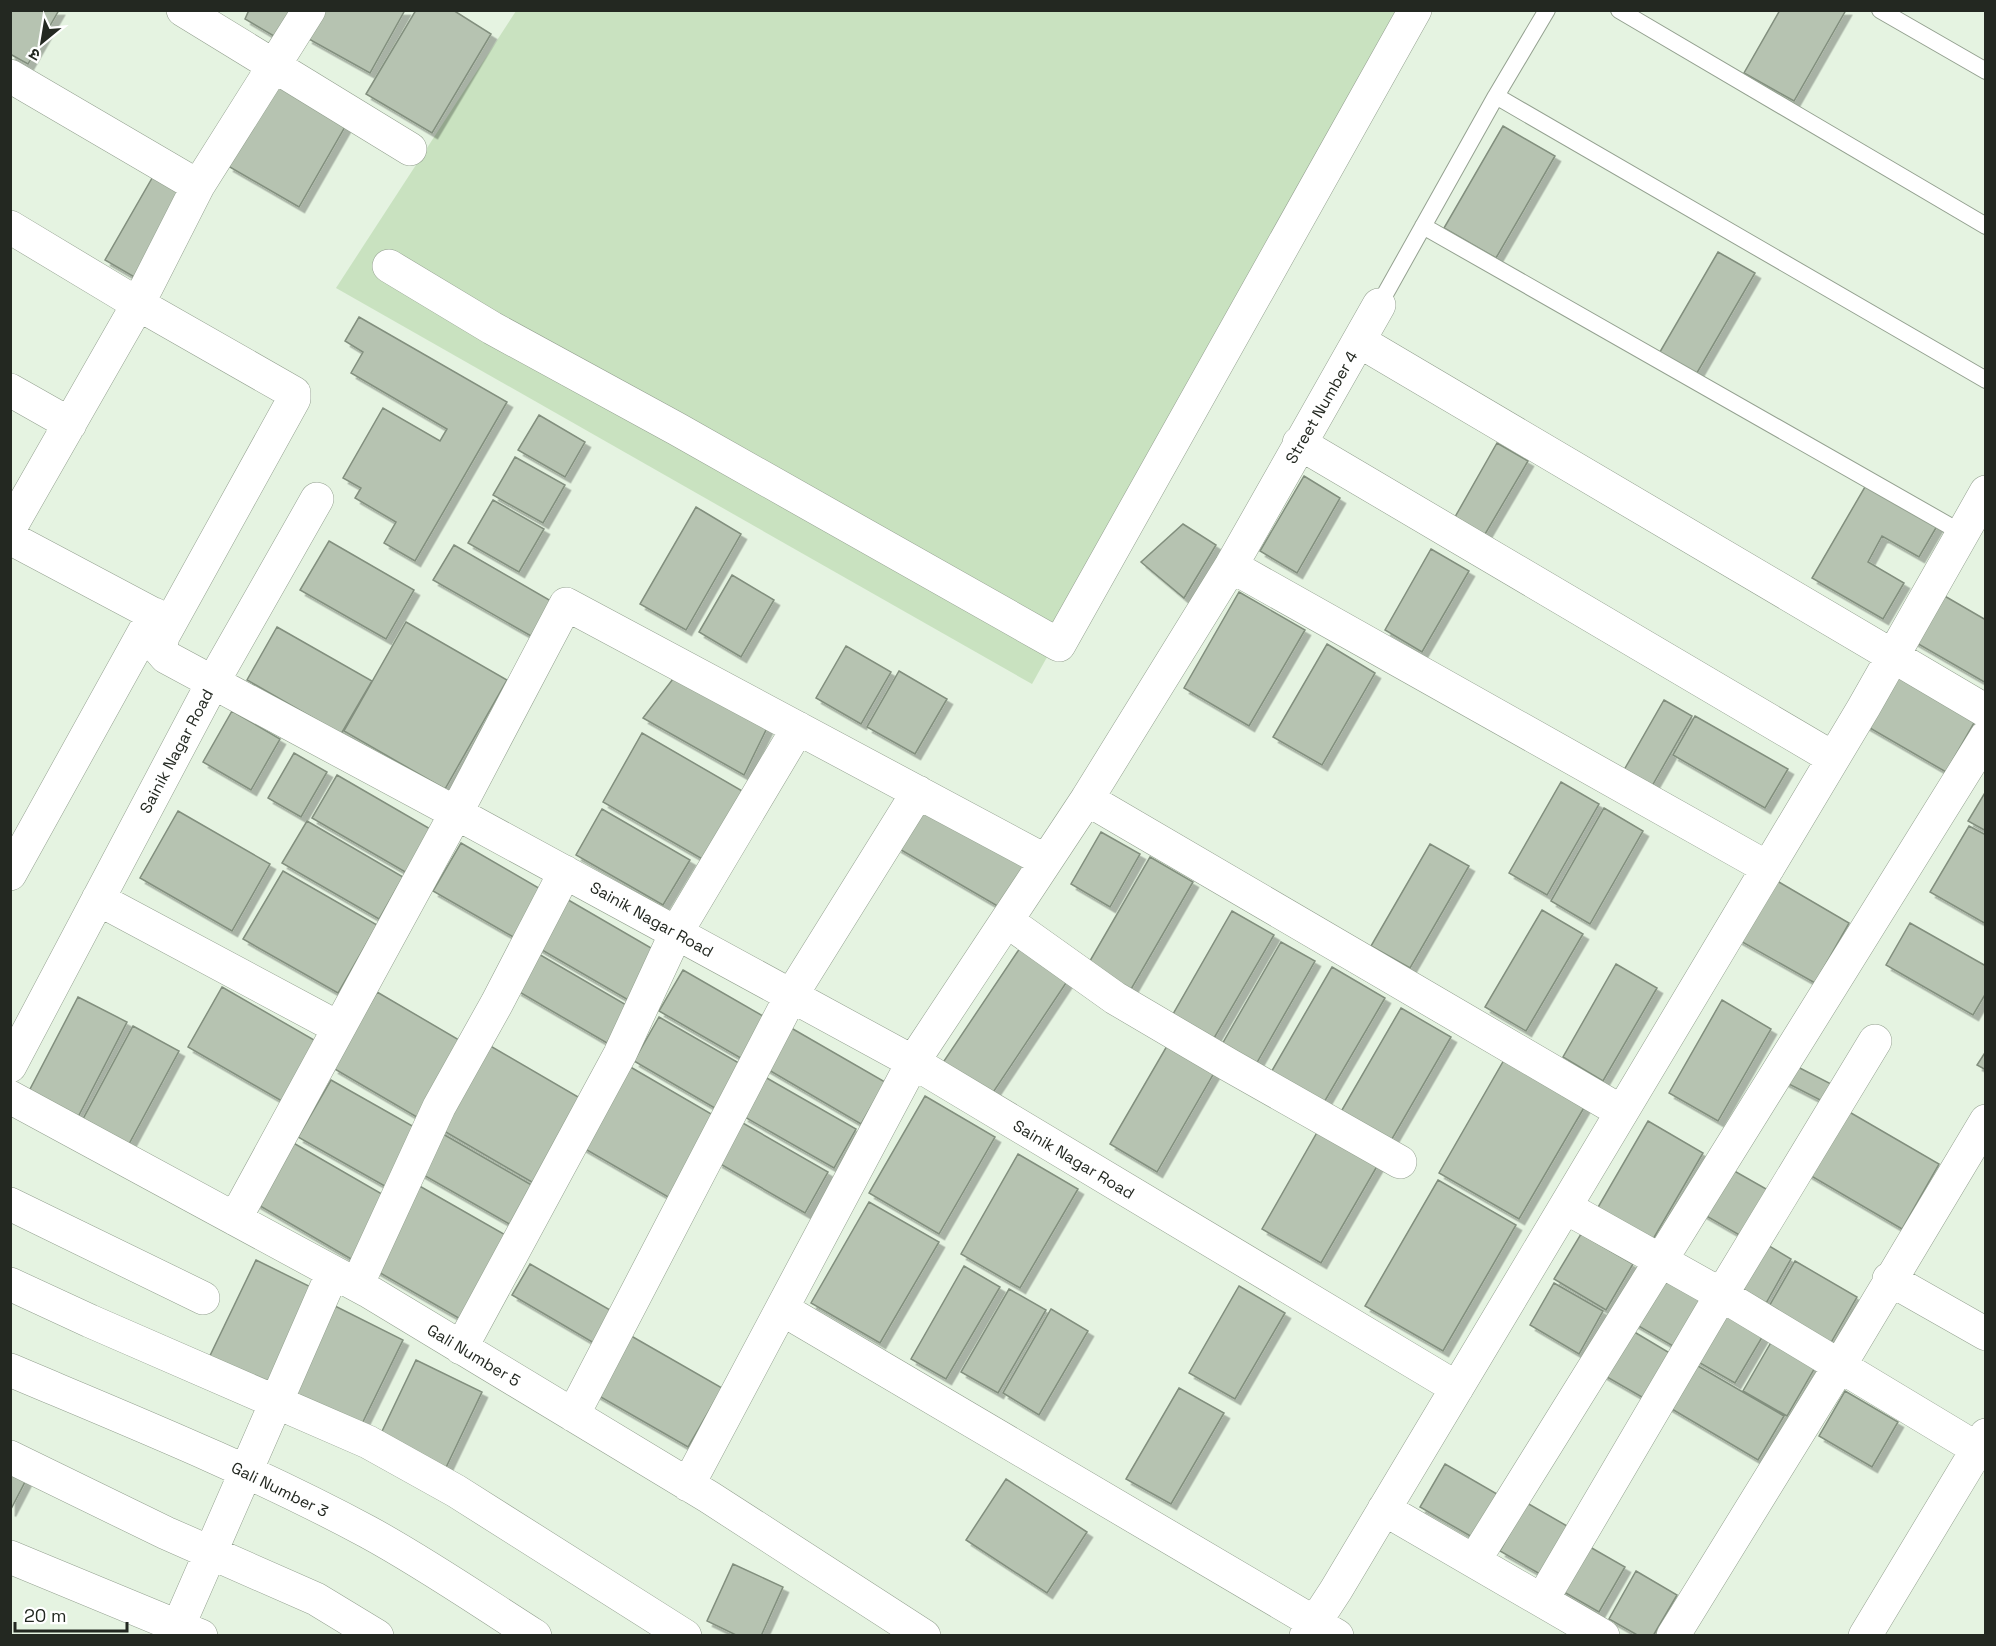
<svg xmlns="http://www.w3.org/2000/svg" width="1996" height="1646" font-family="'Space Grotesk','Noto Sans Devanagari',sans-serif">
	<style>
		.green { fill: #c9e2c0 }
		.building { fill: #b6c3b1; stroke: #828f7e; stroke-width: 1.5; filter: url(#shadow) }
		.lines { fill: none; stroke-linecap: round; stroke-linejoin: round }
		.lane-casing { stroke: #94a190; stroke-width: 18 }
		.street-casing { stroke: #94a190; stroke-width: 34 }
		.lane { stroke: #fff; stroke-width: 16 }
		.street { stroke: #fff; stroke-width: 33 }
		.labels { text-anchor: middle; stroke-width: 4.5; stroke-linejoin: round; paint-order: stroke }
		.street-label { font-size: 16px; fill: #232821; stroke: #fff }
	</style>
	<defs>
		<filter id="shadow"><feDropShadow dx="5.5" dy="5.5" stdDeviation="0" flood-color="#0004"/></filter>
	</defs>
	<rect width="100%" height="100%" fill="#e5f3e1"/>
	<path class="green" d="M 516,11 L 1408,11 L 1032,684 L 336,288 Z"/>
	<path class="building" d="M 10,10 L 59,10 L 28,64 L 10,54 Z
		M 249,10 L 302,10 L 284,42 L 245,19 Z
		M 322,10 L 405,10 L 370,73 L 307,38 Z
		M 416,10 L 453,10 L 491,34 L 432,133 L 366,94 Z
		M 1780,10 L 1846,10 L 1794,101 L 1744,73 Z
		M 279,77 L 350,118 L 299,207 L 228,166 Z
		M 1503,126 L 1555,156 L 1496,258 L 1444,228 Z
		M 155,173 L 186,191 L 136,278 L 105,260 Z
		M 1718,252 L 1755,273 L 1694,378 L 1657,357 Z
		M 359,317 L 507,402 L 415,561 L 384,543 L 396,522 L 355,498 L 361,488 L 343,478 L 383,408 L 440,441 L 447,429 L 351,373 L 363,352 L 345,341 Z
		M 539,415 L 585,442 L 565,477 L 518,450 Z
		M 1497,443 L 1528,461 L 1481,541 L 1451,524 Z
		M 515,457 L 565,485 L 543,523 L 493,495 Z
		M 1304,476 L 1340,498 L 1297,573 L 1260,551 Z
		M 1869,480 L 1940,521 L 1919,557 L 1882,536 L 1868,562 L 1904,583 L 1883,619 L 1812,578 Z
		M 493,500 L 544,529 L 519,572 L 468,543 Z
		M 696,507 L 741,534 L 686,630 L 640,604 Z
		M 1183,524 L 1216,545 L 1184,598 L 1141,562 Z
		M 329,541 L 414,590 L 386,639 L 300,590 Z
		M 454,545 L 551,601 L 531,636 L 433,580 Z
		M 1431,549 L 1469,571 L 1422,652 L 1385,630 Z
		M 732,575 L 774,600 L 741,657 L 699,632 Z
		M 1936,591 L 1986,620 L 1986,683 L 1908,638 Z
		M 1239,592 L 1305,630 L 1249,726 L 1184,688 Z
		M 406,622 L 507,680 L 445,789 L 344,731 Z
		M 277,627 L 372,681 L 341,734 L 247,680 Z
		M 1327,644 L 1375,673 L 1322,765 L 1273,737 Z
		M 846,646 L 891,672 L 861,724 L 816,698 Z
		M 899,671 L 947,699 L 915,754 L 867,727 Z
		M 1892,674 L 1975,721 L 1946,772 L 1863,724 Z
		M 676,675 L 767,728 L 744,775 L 643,718 Z
		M 1664,700 L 1692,716 L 1652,786 L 1624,770 Z
		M 232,711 L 280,739 L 251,790 L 203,762 Z
		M 1695,716 L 1788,769 L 1765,808 L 1673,755 Z
		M 642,733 L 744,792 L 704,860 L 603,802 Z
		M 294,753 L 327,772 L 301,817 L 268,798 Z
		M 337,775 L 432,830 L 407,873 L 312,818 Z
		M 1561,782 L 1599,804 L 1547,895 L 1509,873 Z
		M 1986,791 L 1986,831 L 1968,821 Z
		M 923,800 L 1033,863 L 1006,911 L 896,847 Z
		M 1604,808 L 1643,831 L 1590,924 L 1551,901 Z
		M 602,809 L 690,860 L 663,905 L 576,855 Z
		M 178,811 L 270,864 L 232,931 L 140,878 Z
		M 307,821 L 403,877 L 379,919 L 282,863 Z
		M 1969,826 L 1986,835 L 1986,924 L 1930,892 Z
		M 1101,832 L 1140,854 L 1110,907 L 1071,884 Z
		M 461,843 L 549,894 L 522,942 L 433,891 Z
		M 1430,844 L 1469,866 L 1410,968 L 1371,946 Z
		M 1150,857 L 1193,882 L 1130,991 L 1087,966 Z
		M 283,871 L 377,925 L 338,993 L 243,939 Z
		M 1772,878 L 1849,923 L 1815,983 L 1737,939 Z
		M 558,894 L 658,952 L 630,1001 L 530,943 Z
		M 1542,910 L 1583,934 L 1526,1031 L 1485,1007 Z
		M 1232,911 L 1274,935 L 1210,1045 L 1169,1021 Z
		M 1910,923 L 1986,966 L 1986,993 L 1973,1015 L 1886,965 Z
		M 1024,942 L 1072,974 L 988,1100 L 940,1067 Z
		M 1281,942 L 1315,961 L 1251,1073 L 1217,1053 Z
		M 537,953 L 628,1006 L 607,1043 L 516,990 Z
		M 1616,964 L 1657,988 L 1603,1081 L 1563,1057 Z
		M 1332,967 L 1385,998 L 1319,1111 L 1266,1081 Z
		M 683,970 L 775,1023 L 751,1064 L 659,1011 Z
		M 222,987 L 321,1044 L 287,1104 L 188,1047 Z
		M 377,992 L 471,1047 L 427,1123 L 333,1068 Z
		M 78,997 L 127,1022 L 77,1119 L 28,1093 Z
		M 1722,1000 L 1771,1029 L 1718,1121 L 1669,1093 Z
		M 1401,1008 L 1451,1037 L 1385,1151 L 1335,1122 Z
		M 659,1017 L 751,1070 L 725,1114 L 634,1061 Z
		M 786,1025 L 885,1082 L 861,1124 L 762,1066 Z
		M 133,1026 L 179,1051 L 129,1144 L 83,1119 Z
		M 1171,1039 L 1218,1066 L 1157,1172 L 1110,1144 Z
		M 480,1040 L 585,1101 L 537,1185 L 432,1124 Z
		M 1986,1051 L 1986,1070 L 1977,1065 Z
		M 1504,1060 L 1585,1106 L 1519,1219 L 1439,1173 Z
		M 1792,1064 L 1835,1086 L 1826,1103 L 1783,1081 Z
		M 627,1065 L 713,1115 L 675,1201 L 580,1146 Z
		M 765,1077 L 856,1129 L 834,1168 L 743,1116 Z
		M 331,1080 L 423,1132 L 390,1189 L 298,1137 Z
		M 925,1096 L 995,1137 L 939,1234 L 869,1193 Z
		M 1839,1106 L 1939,1164 L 1902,1229 L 1801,1170 Z
		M 1648,1121 L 1703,1153 L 1652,1241 L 1597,1209 Z
		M 741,1122 L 828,1172 L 805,1213 L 717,1162 Z
		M 1323,1122 L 1383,1156 L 1321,1263 L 1262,1229 Z
		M 436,1130 L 535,1187 L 513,1226 L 413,1169 Z
		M 290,1141 L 394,1201 L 358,1263 L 255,1203 Z
		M 1018,1154 L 1078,1189 L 1020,1288 L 961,1254 Z
		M 1722,1164 L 1775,1194 L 1748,1240 L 1696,1210 Z
		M 1438,1180 L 1516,1225 L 1443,1351 L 1365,1306 Z
		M 416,1184 L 509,1237 L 462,1320 L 368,1266 Z
		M 869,1202 L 939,1242 L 880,1343 L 811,1303 Z
		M 1581,1234 L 1633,1264 L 1606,1310 L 1554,1279 Z
		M 1759,1240 L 1791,1259 L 1765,1305 L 1732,1287 Z
		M 256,1260 L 323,1293 L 272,1397 L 206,1364 Z
		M 1795,1261 L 1857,1297 L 1829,1346 L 1767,1310 Z
		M 530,1264 L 617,1314 L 599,1346 L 512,1295 Z
		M 964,1266 L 1000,1287 L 946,1379 L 911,1359 Z
		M 1658,1274 L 1705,1301 L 1678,1349 L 1630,1321 Z
		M 1554,1283 L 1603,1311 L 1579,1354 L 1530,1325 Z
		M 1239,1286 L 1285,1313 L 1235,1399 L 1189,1373 Z
		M 1009,1289 L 1046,1310 L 998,1393 L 961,1372 Z
		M 329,1303 L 403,1340 L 357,1434 L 282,1397 Z
		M 1051,1309 L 1088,1331 L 1039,1415 L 1003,1393 Z
		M 1722,1310 L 1764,1334 L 1735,1383 L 1693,1359 Z
		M 1626,1327 L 1673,1355 L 1647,1400 L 1600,1373 Z
		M 626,1333 L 722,1388 L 688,1447 L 592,1392 Z
		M 1773,1339 L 1817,1364 L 1787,1416 L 1743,1391 Z
		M 1686,1359 L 1784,1416 L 1758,1460 L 1660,1402 Z
		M 416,1360 L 482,1392 L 441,1478 L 375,1446 Z
		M 1179,1388 L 1224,1413 L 1171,1504 L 1126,1479 Z
		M 1845,1391 L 1898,1422 L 1872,1467 L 1819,1436 Z
		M 1445,1464 L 1497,1494 L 1472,1537 L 1420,1507 Z
		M 10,1469 L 27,1478 L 10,1511 Z
		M 1006,1479 L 1087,1532 L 1047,1593 L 966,1540 Z
		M 1527,1503 L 1574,1530 L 1547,1578 L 1500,1551 Z
		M 1583,1543 L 1625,1567 L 1599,1612 L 1557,1588 Z
		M 733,1564 L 783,1587 L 761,1636 L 738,1636 L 707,1621 Z
		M 1636,1571 L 1677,1595 L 1653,1636 L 1639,1636 L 1609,1619 Z"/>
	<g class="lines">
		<g class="lane-casing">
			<path id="lane" d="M 1619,10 L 1986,226
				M 1880,10 L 1986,71
				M 1496,96 L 1986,380
				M 1423,226 L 1962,533
				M 1379,305 L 1496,96 L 1547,10"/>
		</g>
		<g class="street-casing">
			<path id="street" d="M 183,10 L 410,149
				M 10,76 L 198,186
				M 10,227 L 138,304 L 294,393 L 294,399 L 163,636 L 160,650 L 166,657 L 456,813 L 913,1062 L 1457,1388
				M 389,266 L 492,328 L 677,429 L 1059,645 L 1415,10
				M 1359,341 L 1986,711
				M 10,390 L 70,424
				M 1299,443 L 1833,758
				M 10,528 L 138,304 L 198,186 L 309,10
				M 10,538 L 170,623
				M 1231,566 L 1768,868
				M 1087,799 L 1622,1112
				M 10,874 L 154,614
				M 98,899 L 339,1028
				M 1007,921 L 1115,998 L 1229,1065 L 1400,1162
				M 10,1066 L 213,682 L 317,499
				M 10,1097 L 368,1291 L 709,1497 L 924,1636
				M 10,1204 L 203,1298
				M 1565,1207 L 1722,1295 L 1986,1454
				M 235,1219 L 456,813 L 566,604 L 1046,861
				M 1889,1279 L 1986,1334
				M 10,1284 L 90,1321 L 368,1442 L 456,1491 L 685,1636
				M 357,1285 L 439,1107 L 497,1003 L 565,872
				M 782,1309 L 1337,1636
				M 461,1348 L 620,1054 L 676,933 L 798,728
				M 10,1370 C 131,1421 253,1470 368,1532 C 425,1563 480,1601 535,1636
				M 573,1415 L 791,996 L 918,792
				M 10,1457 L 166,1533 L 316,1599 L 377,1636
				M 688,1485 L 913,1062 L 1087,799 L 1231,566 L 1379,305
				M 1384,1509 L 1603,1636
				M 10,1557 L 201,1636
				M 1474,1561 L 1986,737
				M 1542,1600 L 1711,1312 L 1875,1041
				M 174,1636 L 333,1272
				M 1306,1636 L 1336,1590 L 1864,707 L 1986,492
				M 1673,1636 L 1840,1365 L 1986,1121
				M 1865,1636 L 1986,1435"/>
		</g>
		<use href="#lane" class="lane"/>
		<use href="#street" class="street"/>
	</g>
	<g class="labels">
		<g class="street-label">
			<text transform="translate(1321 407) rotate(-60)" y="6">Street Number 4</text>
			<text transform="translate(176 751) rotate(-62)" y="6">Sainik Nagar Road</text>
			<text transform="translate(652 919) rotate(29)" y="6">Sainik Nagar Road</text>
			<text transform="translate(1074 1159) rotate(31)" y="6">Sainik Nagar Road</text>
			<text transform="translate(474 1355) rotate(31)" y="6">Gali Number 5</text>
			<text transform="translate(280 1489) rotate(26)" y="6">Gali Number 3</text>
		</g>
	</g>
	<rect width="1996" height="1646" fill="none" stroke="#232821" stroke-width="24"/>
	<g transform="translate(42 42) rotate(210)" stroke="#ffffff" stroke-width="4.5" paint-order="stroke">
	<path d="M0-4.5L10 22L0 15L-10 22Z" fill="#232821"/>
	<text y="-9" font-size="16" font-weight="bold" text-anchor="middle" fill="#232821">उ</text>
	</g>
	<path d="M15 1622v9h112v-9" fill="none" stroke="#232821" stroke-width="3"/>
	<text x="24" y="1622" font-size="18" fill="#232821" stroke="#ffffff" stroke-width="4.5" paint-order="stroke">20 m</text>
</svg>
